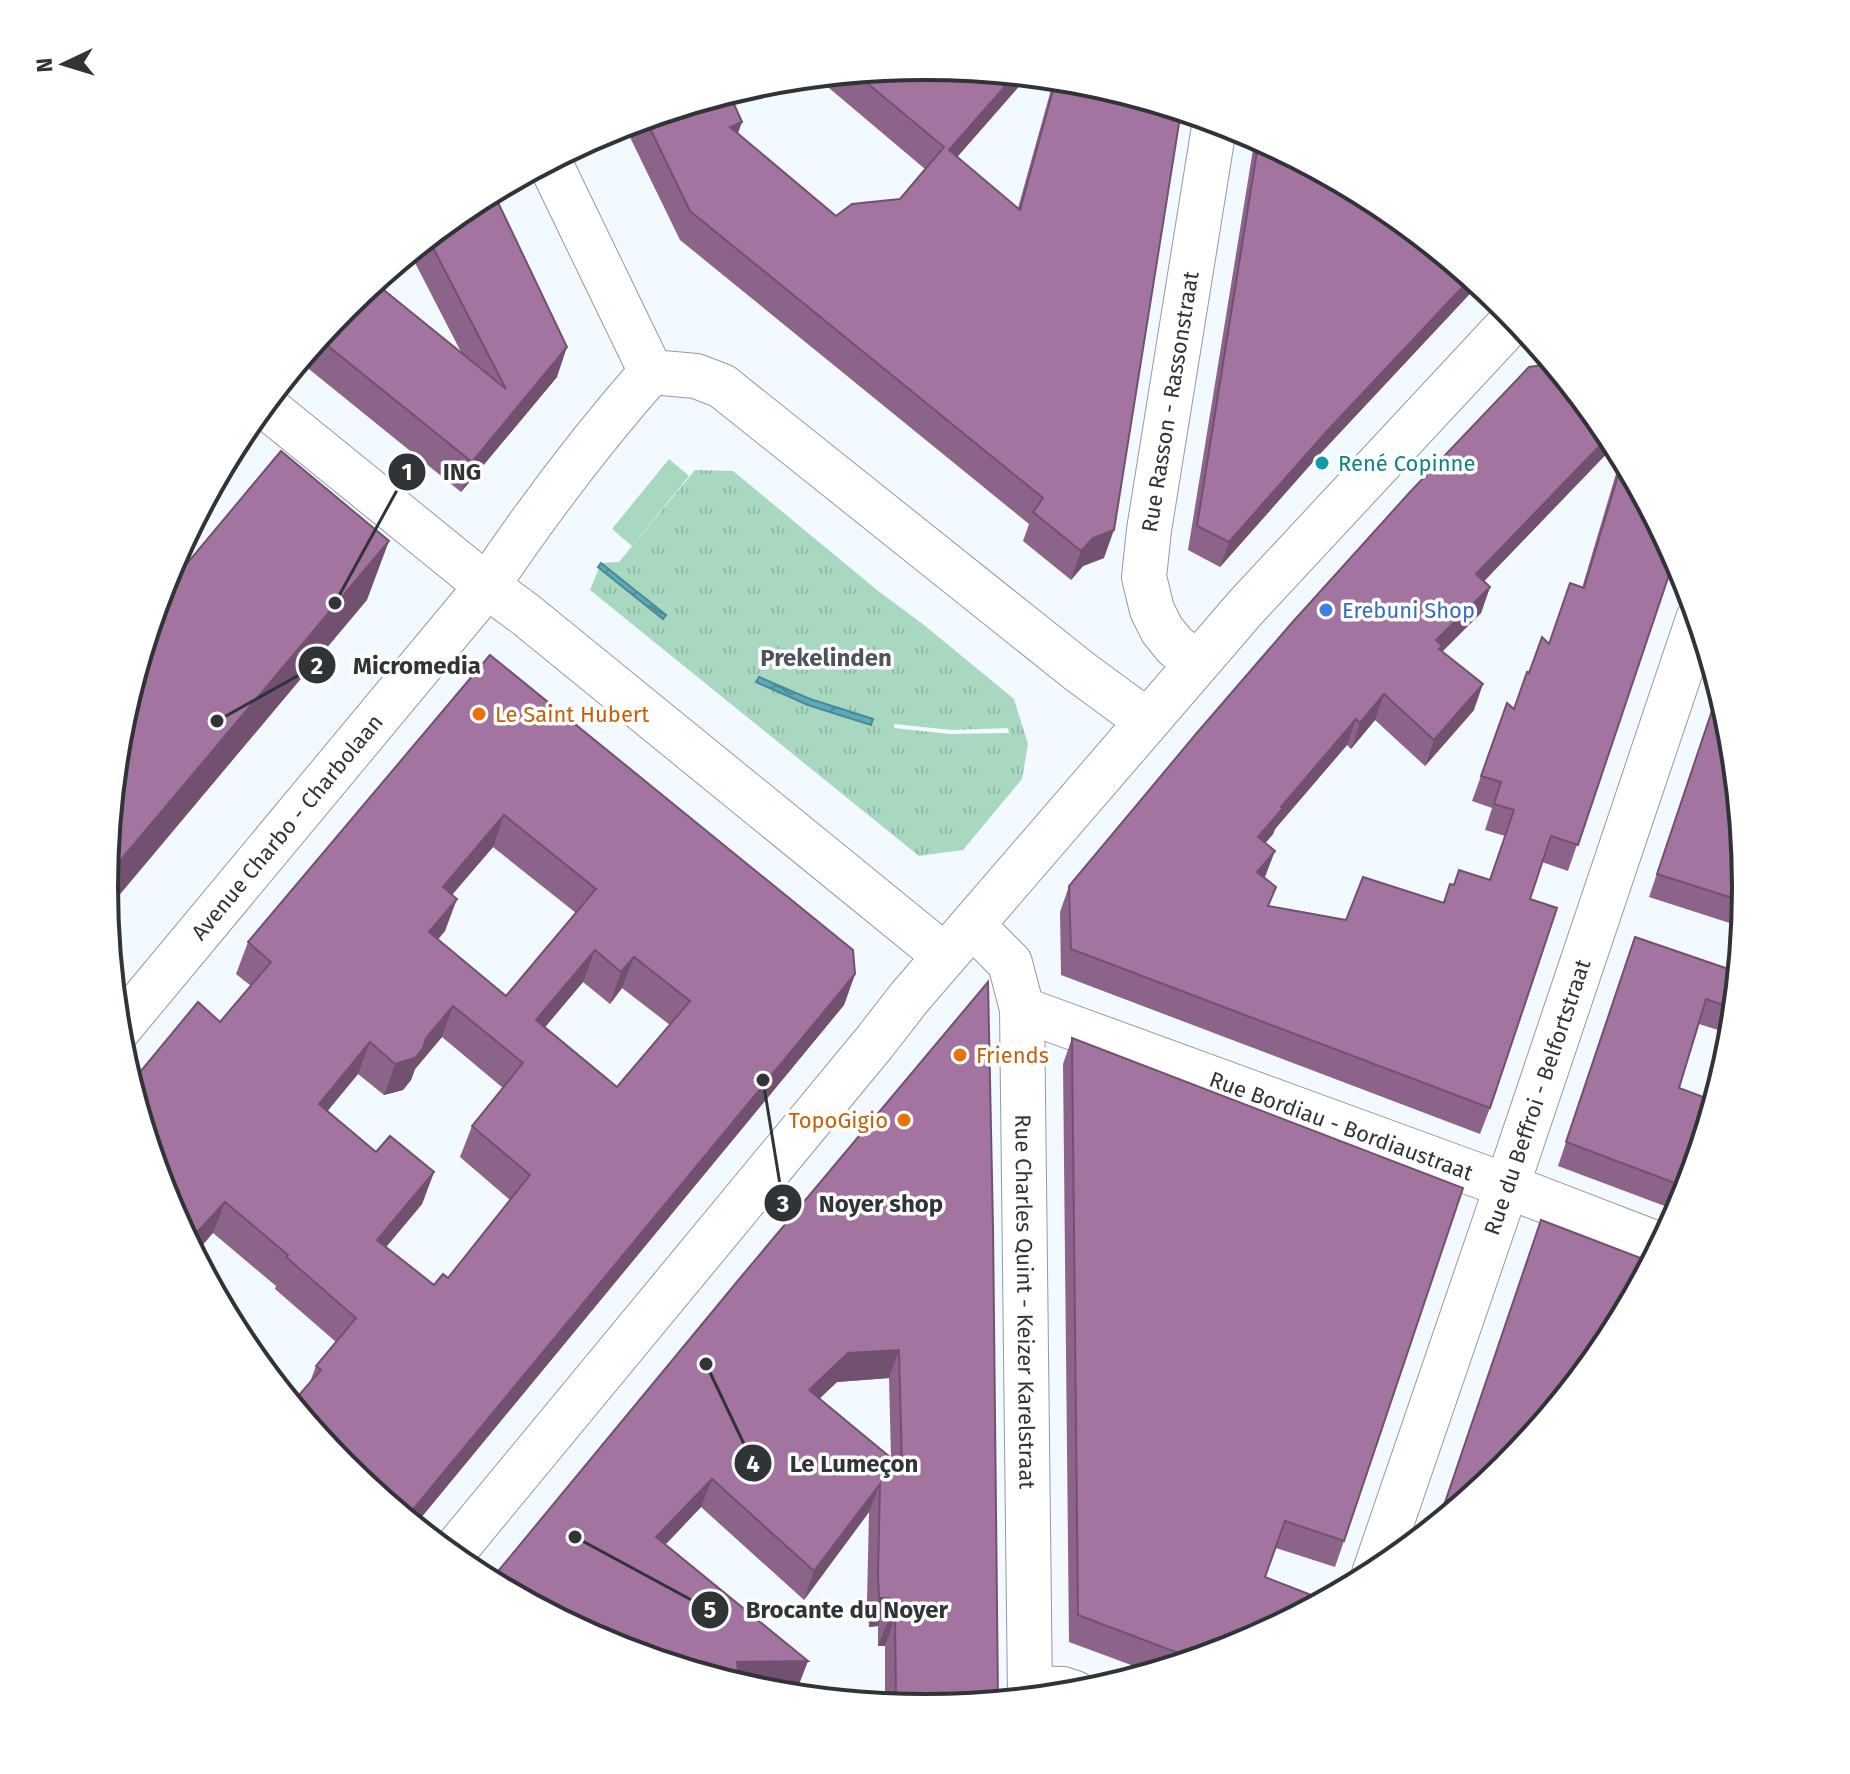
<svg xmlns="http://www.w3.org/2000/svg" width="1850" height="1774" font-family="'Fira Sans',sans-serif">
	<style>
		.grass { fill: url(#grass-tufts); fill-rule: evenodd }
		.garden { fill: #a8d9c0 }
		.water { fill: url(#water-waves); stroke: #4d8894; stroke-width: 2 }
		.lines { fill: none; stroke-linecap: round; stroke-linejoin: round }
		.minor-casing { stroke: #959aa0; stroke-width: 46 }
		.tertiary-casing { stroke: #959aa0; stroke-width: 46 }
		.minor { stroke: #fff; stroke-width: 44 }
		.tertiary { stroke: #fff; stroke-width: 44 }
		.wall { fill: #8c648a; fill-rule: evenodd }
		.shaded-wall { fill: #725170 }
		.building { fill: #a374a0; stroke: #725170; stroke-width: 2; fill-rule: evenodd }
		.culture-dot { fill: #0f9aa8; stroke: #fff; stroke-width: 3 }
		.shop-dot { fill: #3f7fe0; stroke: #fff; stroke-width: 3 }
		.food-dot { fill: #e8710a; stroke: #fff; stroke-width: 3 }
		.labels { text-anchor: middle; stroke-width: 7; stroke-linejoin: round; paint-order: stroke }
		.street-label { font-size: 22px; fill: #313436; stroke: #fff }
		.culture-label { font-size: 22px; fill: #0d838f; stroke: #fff; text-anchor: start }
		.shop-label { font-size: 22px; fill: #366cbe; stroke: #fff; text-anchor: start }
		.food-label { font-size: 22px; fill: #c56008; stroke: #fff; text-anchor: start }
		.neighbourhood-label { font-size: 24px; font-weight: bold; fill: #4d5358; stroke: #fff }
		.rim { fill: none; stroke: #313436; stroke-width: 4 }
		.leader { fill: none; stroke: #313436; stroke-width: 3 }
		.callout-dot { fill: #313436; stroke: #fff; stroke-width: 3 }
		.mark-label { font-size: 24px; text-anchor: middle; font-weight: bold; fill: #fff }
		.callout-label { font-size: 24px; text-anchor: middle; font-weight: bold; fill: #313436; stroke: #fff; stroke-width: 7; stroke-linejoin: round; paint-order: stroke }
	</style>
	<defs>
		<pattern id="grass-tufts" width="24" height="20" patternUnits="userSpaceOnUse" patternTransform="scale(2)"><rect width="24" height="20" fill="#a8d9c0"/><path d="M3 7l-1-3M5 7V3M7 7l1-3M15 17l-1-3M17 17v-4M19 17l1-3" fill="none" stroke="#91bba6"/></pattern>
		<pattern id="water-waves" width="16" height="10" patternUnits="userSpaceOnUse" patternTransform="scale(2)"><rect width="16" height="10" fill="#59acbd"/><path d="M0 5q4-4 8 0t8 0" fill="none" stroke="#4a8d9a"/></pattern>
	</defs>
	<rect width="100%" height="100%" fill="#f2f9ff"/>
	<path class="grass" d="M 695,470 L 733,471 L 877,590 L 924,625 L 1014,699 L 1028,744 L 1022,779 L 963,850 L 919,856 L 590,590 L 601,563 L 619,562 ZM 759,677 L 871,725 L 808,705 L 757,683 ZM 894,724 L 952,730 L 1008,728 L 1009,733 L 950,734 L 894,728 Z"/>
	<path class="garden" d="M 669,459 L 689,476 L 632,546 L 612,529 Z"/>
	<path class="water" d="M 601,563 L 666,615 L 663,619 L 598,567 Z
		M 759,677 L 810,699 L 873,719 L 871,725 L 808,705 L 756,682 Z"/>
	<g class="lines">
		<g class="minor-casing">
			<g id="minor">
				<path d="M 549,161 L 651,372"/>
				<path d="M 651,372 L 696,376 L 722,386 L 1079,671 L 1147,721"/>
				<path d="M 264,405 L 487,586 L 525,614 L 945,956"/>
				<path id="s1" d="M 1197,663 L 1175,646 L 1162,630 L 1152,610 L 1144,577 L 1149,530 L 1215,121"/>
				<path id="s2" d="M 972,925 L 1010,963 L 1022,1009 L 1030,1698"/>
				<path id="s3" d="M 1022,1009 L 1507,1186 L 1660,1245"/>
				<path id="s4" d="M 118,1030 L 487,586 C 537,512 592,439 651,372"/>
				<path id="s5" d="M 1374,1574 L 1507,1186 L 1698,619"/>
				<path d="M 1030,1688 L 1063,1689 L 1075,1693"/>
			</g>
		</g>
		<g class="tertiary-casing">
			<path id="tertiary" d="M 451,1555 L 874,1043 L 909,998 L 1246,607 L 1515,318"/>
		</g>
		<use href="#minor" class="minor"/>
		<use href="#tertiary" class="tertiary"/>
	</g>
	<path class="wall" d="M 925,66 L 1028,76 L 957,157 L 1018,208 L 1054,79 L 1086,82 L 1104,558 L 1083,566 L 1071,580 L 1023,541 L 1029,524 L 680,240 L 624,125 L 729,93 L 738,134 L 836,216 L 900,199 L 925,169 L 816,77 Z
		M 1255,137 L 1382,205 L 1479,284 L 1319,455 L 1220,567 L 1188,550 Z
		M 469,204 L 557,377 L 461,492 L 299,361 L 345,306 L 461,352 L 410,253 Z
		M 1608,431 L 1615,445 L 1484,581 L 1490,587 L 1481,613 L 1442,651 L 1474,710 L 1425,766 L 1375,720 L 1351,749 L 1347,745 L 1275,829 L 1273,834 L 1265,843 L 1265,878 L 1269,906 L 1346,920 L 1443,903 L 1450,884 L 1453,885 L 1489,880 L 1505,836 L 1485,830 L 1492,808 L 1472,801 L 1507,703 L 1514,708 L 1527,672 L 1529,673 L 1549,643 L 1570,583 L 1582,588 L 1621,457 L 1675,557 L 1568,871 L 1542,862 L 1530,899 L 1490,1108 L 1480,1134 L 1061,975 L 1060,912 L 1069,886 Z
		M 490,655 L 855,974 L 844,1005 L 415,1525 L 344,1467 L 310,1382 L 316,1366 L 336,1342 L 275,1289 L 276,1286 L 213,1233 L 220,1022 L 251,986 L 236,974 L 248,942 ZM 493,847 L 576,913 L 506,996 L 438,939 L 445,931 L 452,895 ZM 583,982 L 610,1004 L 622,988 L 670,1025 L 617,1087 L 545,1027 ZM 442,1037 L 503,1088 L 472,1126 L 460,1157 L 510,1200 L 448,1278 L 434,1285 L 386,1247 L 422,1204 L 434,1172 L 376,1152 L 327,1111 L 358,1074 L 384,1095 L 403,1090 L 411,1080 L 415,1069 Z
		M 1719,689 L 1746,887 L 1742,927 L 1649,897 Z
		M 1635,937 L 1726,1006 L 1718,1030 L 1699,1024 L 1679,1088 L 1714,1101 L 1683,1202 L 1678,1211 L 1558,1166 Z
		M 988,982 L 925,1708 L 885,1704 L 885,1646 L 878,1646 L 878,1626 L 869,1627 L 867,1602 L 869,1512 L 804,1600 L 701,1507 L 666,1544 L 808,1661 L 797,1689 L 757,1690 L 610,1645 L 490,1581 ZM 889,1378 L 891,1458 L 819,1399 L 837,1382 Z
		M 1072,1038 L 1344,1541 L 1335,1567 L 1276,1548 L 1239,1646 L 1150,1672 L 1069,1642 L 1063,1064 Z"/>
	<path class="shaded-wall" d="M 1015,75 L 1028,76 L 938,179 L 949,150 Z
		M 742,122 L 732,150 L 730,127 Z
		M 1471,278 L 1479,284 L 1319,455 L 1220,567 L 1229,542 L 1328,430 Z
		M 567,347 L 557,377 L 461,492 L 472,462 Z
		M 1610,435 L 1615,445 L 1466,600 L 1476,574 Z
		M 1114,530 L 1104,558 L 1083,566 L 1071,580 L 1081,551 L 1093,538 Z
		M 389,541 L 367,600 L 106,911 L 104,887 L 105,875 Z
		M 1490,587 L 1481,613 L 1439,655 L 1436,640 Z
		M 1483,684 L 1474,710 L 1425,766 L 1434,740 Z
		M 1384,694 L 1375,720 L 1351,749 L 1360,723 Z
		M 1356,719 L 1347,745 L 1275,829 L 1273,834 L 1249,863 L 1258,837 L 1281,807 Z
		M 504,815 L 493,847 L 431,919 L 443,887 Z
		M 1275,851 L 1265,877 L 1248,898 L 1257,872 Z
		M 457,899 L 445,931 L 418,963 L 429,932 Z
		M 595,950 L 583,982 L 525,1051 L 536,1020 Z
		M 634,957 L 622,988 L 610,1004 L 621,972 Z
		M 855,974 L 844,1005 L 415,1525 L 406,1518 Z
		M 453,1006 L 442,1037 L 415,1069 L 411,1080 L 403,1090 L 384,1095 L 395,1064 L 426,1038 Z
		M 370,1042 L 358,1074 L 307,1136 L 319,1104 Z
		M 434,1172 L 422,1204 L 366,1271 L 377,1240 Z
		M 225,1202 L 213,1233 L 195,1254 L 188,1242 Z
		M 899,1350 L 889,1378 L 837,1382 L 799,1418 L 809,1390 L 848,1353 Z
		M 712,1479 L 701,1507 L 646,1565 L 656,1537 Z
		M 880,1484 L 869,1512 L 804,1600 L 814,1571 Z
		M 879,1598 L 889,1598 L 878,1626 L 869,1627 Z
		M 895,1617 L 885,1646 L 878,1646 L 889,1618 Z
		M 808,1661 L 797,1689 L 757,1690 L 730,1682 L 737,1662 Z"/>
	<path class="building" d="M 925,66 L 1015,75 L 949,150 L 1020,210 L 1056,79 L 1086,82 L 1181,111 L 1114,530 L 1093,538 L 1081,551 L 1033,512 L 1043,498 L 690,211 L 645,118 L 729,93 L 742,122 L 730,127 L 836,216 L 852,204 L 900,199 L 944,147 L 855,73 Z
		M 1259,139 L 1382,205 L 1471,278 L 1328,430 L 1229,542 L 1197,526 Z
		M 493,192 L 567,347 L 472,462 L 318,338 L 345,306 L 374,282 L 506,389 L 428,238 L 469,204 Z
		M 1543,365 L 1558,371 L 1610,435 L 1476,574 L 1490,587 L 1436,640 L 1442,646 L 1439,649 L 1483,684 L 1434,740 L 1384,694 L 1360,723 L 1356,719 L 1281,807 L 1283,808 L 1258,837 L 1275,851 L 1257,872 L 1276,887 L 1268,906 L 1346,920 L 1363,877 L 1444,903 L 1450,884 L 1454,885 L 1459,870 L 1490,880 L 1514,810 L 1494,804 L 1501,782 L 1481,776 L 1507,703 L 1514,709 L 1527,672 L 1529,673 L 1542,637 L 1549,644 L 1570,583 L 1584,588 L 1623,459 L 1675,557 L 1578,845 L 1551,836 L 1530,899 L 1557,908 L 1490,1108 L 1071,949 L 1069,886 L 1196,734 L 1290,625 L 1410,492 L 1529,367 Z
		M 281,451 L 389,541 L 109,874 L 105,875 L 120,726 L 159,597 Z
		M 490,655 L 853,950 L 855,974 L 406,1518 L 344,1467 L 292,1403 L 321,1370 L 316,1366 L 356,1318 L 286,1257 L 288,1255 L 225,1202 L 188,1242 L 166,1201 L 131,1083 L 198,1002 L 220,1022 L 271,962 L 248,942 ZM 504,815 L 596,889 L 506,996 L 429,932 L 457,899 L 443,887 ZM 595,950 L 621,972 L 634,957 L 690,1001 L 617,1087 L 536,1020 ZM 453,1006 L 523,1063 L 472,1126 L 530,1175 L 448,1278 L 443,1274 L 434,1285 L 377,1240 L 434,1172 L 390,1136 L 376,1152 L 319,1104 L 370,1042 L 395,1064 L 415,1058 L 423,1048 L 426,1038 Z
		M 1719,690 L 1730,727 L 1746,887 L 1745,902 L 1657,874 Z
		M 1635,937 L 1737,972 L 1726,1006 L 1706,999 L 1679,1088 L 1714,1101 L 1688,1188 L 1566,1142 Z
		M 988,982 L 993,1227 L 998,1701 L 925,1708 L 891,1705 L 891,1699 L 896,1699 L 895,1617 L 889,1618 L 889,1598 L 879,1598 L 878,1574 L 880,1484 L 814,1571 L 712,1479 L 656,1537 L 808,1661 L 737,1662 L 739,1684 L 610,1645 L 490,1581 L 741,1277 ZM 899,1350 L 902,1467 L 809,1390 L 848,1353 Z
		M 1072,1038 L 1463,1188 L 1344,1541 L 1285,1521 L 1265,1577 L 1324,1600 L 1239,1646 L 1194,1659 L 1078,1615 Z
		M 1541,1220 L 1651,1262 L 1607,1344 L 1505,1468 L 1438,1523 Z"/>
	<circle class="culture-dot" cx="1322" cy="463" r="8"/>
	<circle class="shop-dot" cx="1326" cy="610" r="8"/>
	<g class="food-dot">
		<circle cx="479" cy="714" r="8"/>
		<circle cx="960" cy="1055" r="8"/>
		<circle cx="904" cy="1120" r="8"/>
	</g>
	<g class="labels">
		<g class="street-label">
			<text dy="8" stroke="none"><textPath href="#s1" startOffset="282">Rue Rasson - Rassonstraat</textPath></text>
			<text dy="8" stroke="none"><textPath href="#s4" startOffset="264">Avenue Charbo - Charbolaan</textPath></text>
			<text dy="8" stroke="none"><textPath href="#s5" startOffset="504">Rue du Beffroi - Belfortstraat</textPath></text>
			<text dy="8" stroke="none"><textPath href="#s3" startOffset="340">Rue Bordiau - Bordiaustraat</textPath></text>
			<text dy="8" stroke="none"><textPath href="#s2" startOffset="394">Rue Charles Quint - Keizer Karelstraat</textPath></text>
		</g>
		<g class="culture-label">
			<text x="1338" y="471">René Copinne</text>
		</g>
		<g class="shop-label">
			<text x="1342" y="618">Erebuni Shop</text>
		</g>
		<g class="food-label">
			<text x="495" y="722">Le Saint Hubert</text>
			<text x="976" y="1063">Friends</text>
			<text x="888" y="1128" text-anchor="end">TopoGigio</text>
		</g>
		<g class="neighbourhood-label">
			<text x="826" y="666">Prekelinden</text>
		</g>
	</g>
	<path d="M0 0H1850V1774H0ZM118 887a807 807 0 1 1 1614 0a807 807 0 1 1-1614 0Z" fill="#fff" fill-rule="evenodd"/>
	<path class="rim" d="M118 887a807 807 0 1 1 1614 0a807 807 0 1 1-1614 0Z"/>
	<path class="leader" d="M335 603L407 472M217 721L317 665M763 1080L783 1203M706 1364L753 1463M575 1537L710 1610"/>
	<g class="callout-dot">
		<circle cx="335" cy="603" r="8"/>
		<circle cx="217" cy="721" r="8"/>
		<circle cx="763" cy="1080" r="8"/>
		<circle cx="706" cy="1364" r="8"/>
		<circle cx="575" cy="1537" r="8"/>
		<circle cx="407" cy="472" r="20"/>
		<circle cx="317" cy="665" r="20"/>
		<circle cx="783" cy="1203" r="20"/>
		<circle cx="753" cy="1463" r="20"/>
		<circle cx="710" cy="1610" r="20"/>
	</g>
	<g class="mark-label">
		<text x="407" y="480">1</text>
		<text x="317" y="674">2</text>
		<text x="783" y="1212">3</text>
		<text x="753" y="1472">4</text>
		<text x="710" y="1618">5</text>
	</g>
	<g class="callout-label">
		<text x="462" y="480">ING</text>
		<text x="417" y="674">Micromedia</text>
		<text x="881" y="1212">Noyer shop</text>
		<text x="854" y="1472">Le Lumeçon</text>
		<text x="847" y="1618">Brocante du Noyer</text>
	</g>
	<g transform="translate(64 64) rotate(266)" stroke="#ffffff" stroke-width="6" paint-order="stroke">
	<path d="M0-6L14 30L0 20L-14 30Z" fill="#313436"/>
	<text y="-12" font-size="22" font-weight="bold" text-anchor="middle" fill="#313436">N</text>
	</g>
</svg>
